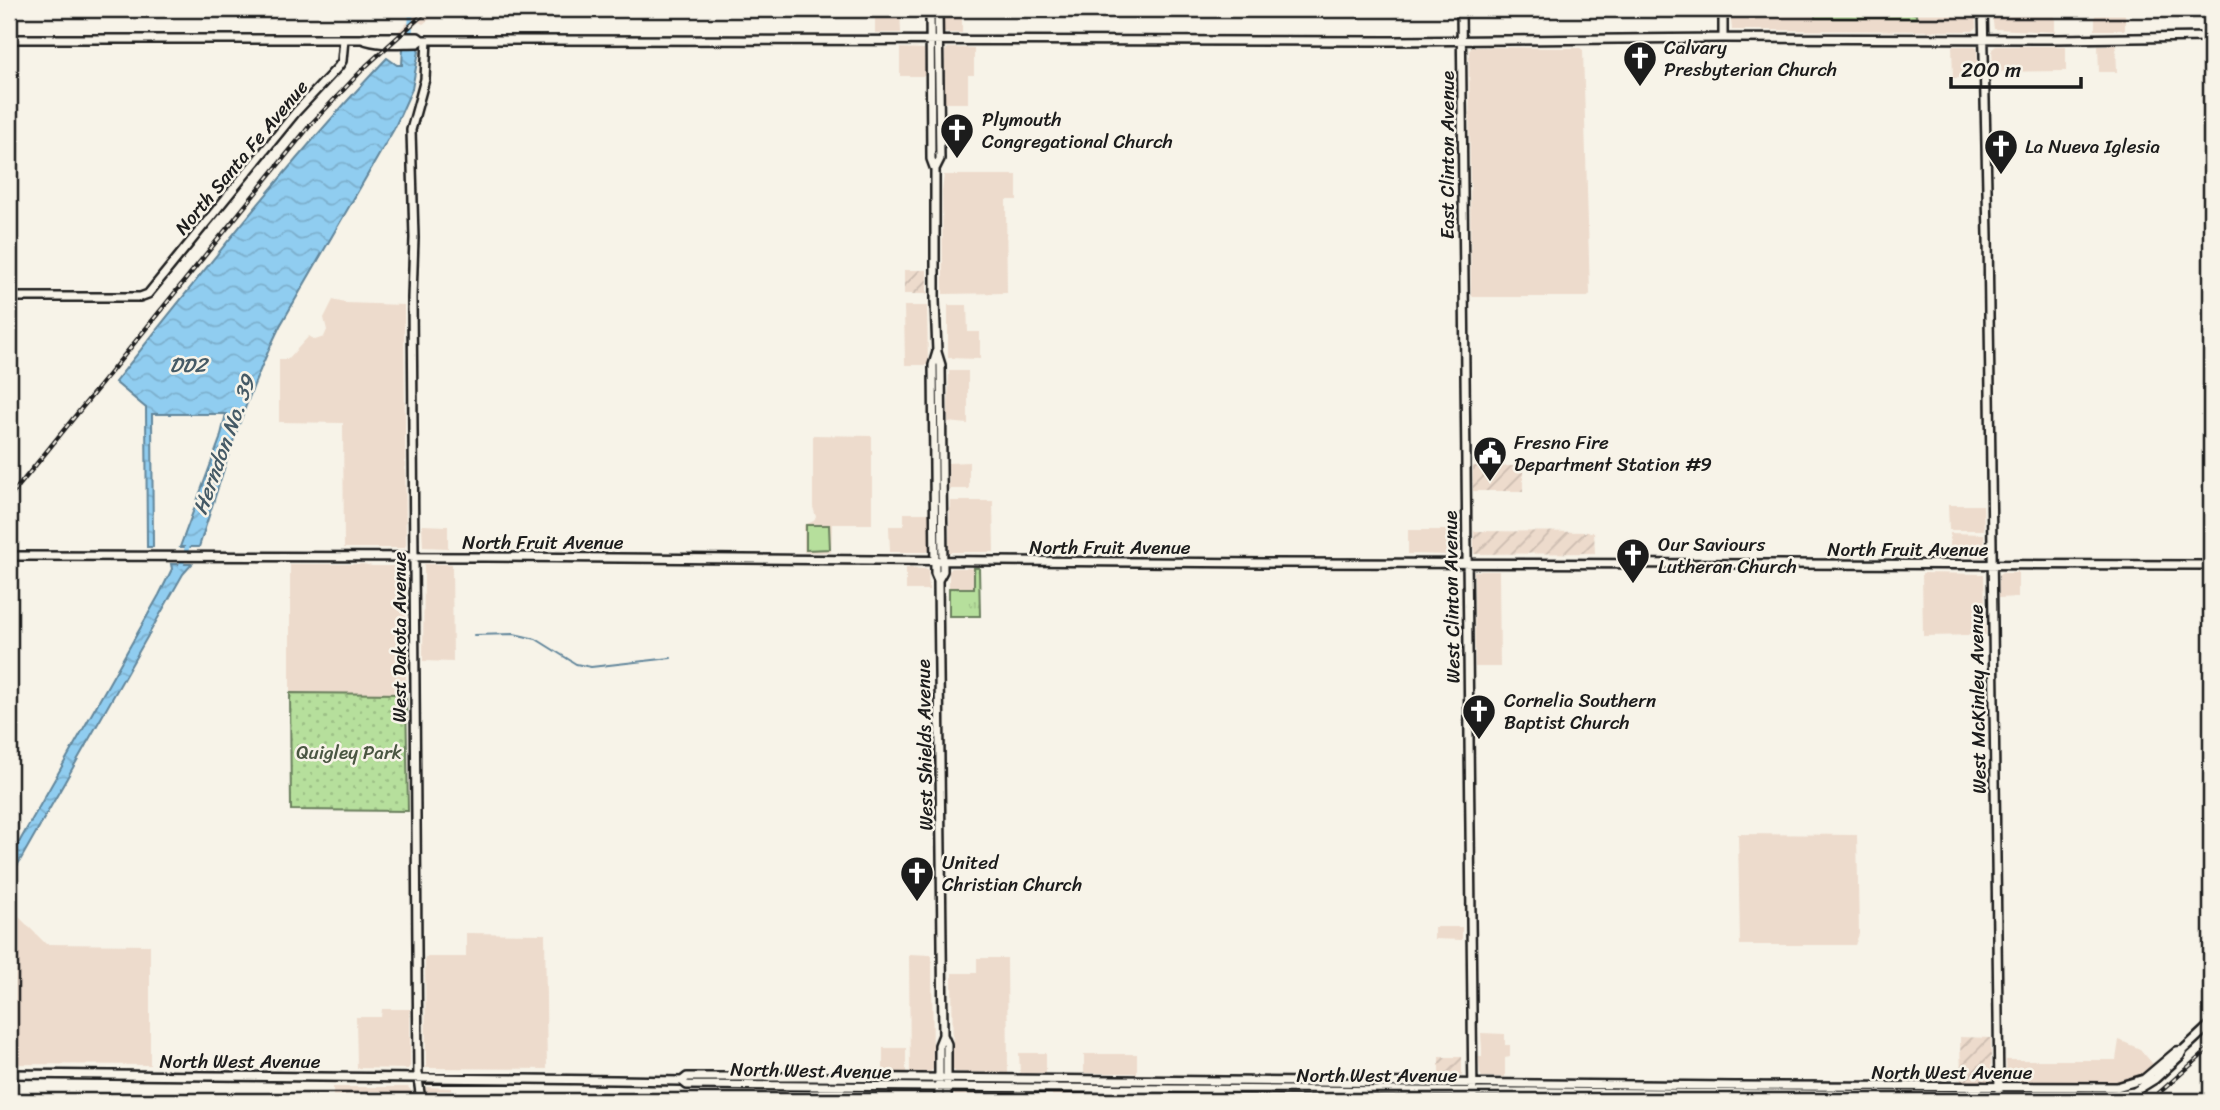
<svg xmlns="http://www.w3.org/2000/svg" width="2220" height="1110" font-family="Sriracha,sans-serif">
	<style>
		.built { fill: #eddbcc }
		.industrial { fill: url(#industrial-furrows) }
		.grass { fill: url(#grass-tufts); stroke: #697e5c; stroke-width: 2 }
		.park { fill: url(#park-dots); stroke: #697e5c; stroke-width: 2 }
		.pitch { fill: #b6df9c; stroke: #697e5c; stroke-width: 2 }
		.water { fill: url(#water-waves); stroke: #62869b; stroke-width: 2 }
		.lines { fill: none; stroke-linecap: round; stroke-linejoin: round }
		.stream { stroke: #62869b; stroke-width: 2 }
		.canal { stroke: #90cdf0; stroke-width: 4.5 }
		.secondary-casing { stroke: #1c1c1c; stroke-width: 12 }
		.secondary { stroke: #f7f3e8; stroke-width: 7 }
		.rail-casing { stroke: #1c1c1c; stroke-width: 4.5 }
		.rail { stroke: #f7f3e8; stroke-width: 2; stroke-dasharray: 5; stroke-linecap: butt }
		.labels { text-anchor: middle; stroke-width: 5; stroke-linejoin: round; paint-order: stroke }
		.poi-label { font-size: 19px; fill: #1c1c1c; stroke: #f7f3e8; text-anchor: start }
		.street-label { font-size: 19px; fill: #1c1c1c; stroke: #f7f3e8 }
		.park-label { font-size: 19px; fill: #4a5642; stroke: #f7f3e8 }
		.water-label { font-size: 21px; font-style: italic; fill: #455a66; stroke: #f7f3e8 }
	</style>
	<defs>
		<pattern id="industrial-furrows" width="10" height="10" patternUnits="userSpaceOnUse" patternTransform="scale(1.75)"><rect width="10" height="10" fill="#eddbcc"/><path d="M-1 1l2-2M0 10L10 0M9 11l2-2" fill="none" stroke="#cbbbaf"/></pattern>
		<pattern id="grass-tufts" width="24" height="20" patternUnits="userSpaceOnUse" patternTransform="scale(1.75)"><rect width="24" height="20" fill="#b6df9c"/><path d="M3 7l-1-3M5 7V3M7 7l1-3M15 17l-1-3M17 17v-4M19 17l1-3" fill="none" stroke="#9cbf86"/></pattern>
		<pattern id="park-dots" width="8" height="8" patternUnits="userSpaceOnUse" patternTransform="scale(1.75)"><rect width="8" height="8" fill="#b6df9c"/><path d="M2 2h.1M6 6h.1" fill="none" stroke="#9cbf86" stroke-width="1.8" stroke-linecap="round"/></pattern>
		<pattern id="water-waves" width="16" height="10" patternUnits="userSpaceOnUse" patternTransform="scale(1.75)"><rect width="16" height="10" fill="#90cdf0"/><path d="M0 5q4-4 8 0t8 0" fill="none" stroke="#7cafcd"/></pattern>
	</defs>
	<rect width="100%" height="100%" fill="#f7f3e8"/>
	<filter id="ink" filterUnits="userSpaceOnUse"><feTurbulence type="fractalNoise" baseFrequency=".0143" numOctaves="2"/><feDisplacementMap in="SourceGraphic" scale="14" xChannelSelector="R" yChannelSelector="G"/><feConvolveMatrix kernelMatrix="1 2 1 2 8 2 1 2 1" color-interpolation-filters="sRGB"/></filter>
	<g filter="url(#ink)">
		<path class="built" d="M 418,9 L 443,9 L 423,24 L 419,22 L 406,33 L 396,33 L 416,15 Z
			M 875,9 L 900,9 L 901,33 L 875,33 Z
			M 943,9 L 962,9 L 962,33 L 943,33 Z
			M 1730,9 L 1975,9 L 1976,28 L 1973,31 L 1732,30 Z
			M 1991,9 L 2055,9 L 2055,32 L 1994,29 Z
			M 2095,9 L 2125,9 L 2125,30 L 2095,30 Z
			M 2098,45 L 2116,45 L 2117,72 L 2099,72 Z
			M 1952,46 L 1975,46 L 1977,48 L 1978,78 L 1953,78 Z
			M 1996,46 L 2066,46 L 2066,71 L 1993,72 L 1992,49 Z
			M 1472,47 L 1580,48 L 1583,50 L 1590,294 L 1588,297 L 1473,297 L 1471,295 L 1469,51 Z
			M 900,48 L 924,49 L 925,76 L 900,76 Z
			M 948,48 L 974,48 L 974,75 L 968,75 L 968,103 L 945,103 L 945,51 Z
			M 944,175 L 1017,175 L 1017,200 L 1006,200 L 1007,293 L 943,294 L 942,191 Z
			M 333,300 L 345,303 L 404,305 L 406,545 L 404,548 L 344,548 L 343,423 L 279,422 L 279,359 L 288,359 L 309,336 L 315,340 L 324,337 L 327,330 L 324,318 Z
			M 948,305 L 967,305 L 968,332 L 980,332 L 980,359 L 948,358 Z
			M 904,306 L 927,306 L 928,365 L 905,365 Z
			M 949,371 L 968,371 L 968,424 L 948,422 Z
			M 813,435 L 872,436 L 872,524 L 832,524 L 831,552 L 804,552 L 804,525 L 814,521 L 816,517 L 813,507 Z
			M 969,462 L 969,489 L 949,489 L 948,463 Z
			M 950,501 L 993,501 L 994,552 L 949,552 Z
			M 1948,505 L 1983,505 L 1984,530 L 1949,530 Z
			M 904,513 L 929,513 L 929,550 L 927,552 L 890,552 L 889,526 L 904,526 Z
			M 422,525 L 448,526 L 448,548 L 423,547 Z
			M 1408,530 L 1458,530 L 1458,551 L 1455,555 L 1408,554 Z
			M 1950,533 L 1984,534 L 1985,555 L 1982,557 L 1950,557 Z
			M 290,564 L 363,564 L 372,566 L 403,566 L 406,569 L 406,694 L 290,693 Z
			M 424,564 L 452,564 L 453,662 L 423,661 Z
			M 906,568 L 928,569 L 929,590 L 906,590 Z
			M 952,568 L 974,568 L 974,588 L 949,588 L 949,571 Z
			M 2018,570 L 2018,597 L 1999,598 L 1999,575 L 2002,573 L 2015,573 Z
			M 1474,571 L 1499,571 L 1500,667 L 1475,667 Z
			M 1922,573 L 1984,574 L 1986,635 L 1923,636 Z
			M 1738,834 L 1857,835 L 1859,934 L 1855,945 L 1740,945 Z
			M 16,885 L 16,914 L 46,944 L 150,945 L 150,1065 L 9,1064 L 9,899 Z
			M 1434,927 L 1462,927 L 1462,940 L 1434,939 Z
			M 466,933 L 545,934 L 547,1069 L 426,1068 L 425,957 L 466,957 Z
			M 909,954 L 932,955 L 933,1069 L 930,1072 L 910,1072 Z
			M 977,958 L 1007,958 L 1008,1073 L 956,1072 L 953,1070 L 952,973 L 977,973 Z
			M 382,1009 L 410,1009 L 410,1066 L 408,1069 L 357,1068 L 356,1017 L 381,1017 Z
			M 1481,1033 L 1505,1034 L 1505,1045 L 1510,1045 L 1510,1057 L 1505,1058 L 1505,1077 L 1482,1077 L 1480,1074 L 1479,1057 L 1482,1057 L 1482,1050 Z
			M 2119,1040 L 2140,1049 L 2152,1063 L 2152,1068 L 2136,1078 L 2123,1081 L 2007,1082 L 2006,1060 L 2116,1060 Z
			M 883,1048 L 906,1048 L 906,1072 L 883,1072 Z
			M 1019,1053 L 1046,1053 L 1046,1073 L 1020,1073 Z
			M 1084,1054 L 1137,1054 L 1137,1073 L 1084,1073 Z
			M 333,1087 L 408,1087 L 411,1090 L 411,1101 L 333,1101 Z
			M 426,1087 L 452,1088 L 452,1101 L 427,1101 Z
			M 956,1092 L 1012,1093 L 1012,1101 L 953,1101 L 954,1094 Z
			M 1052,1093 L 1101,1093 L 1101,1101 L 1052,1101 Z"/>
		<path class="industrial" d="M 904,270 L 927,270 L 927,294 L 904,294 Z
			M 1473,466 L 1523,466 L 1523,491 L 1473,491 Z
			M 1474,531 L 1594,532 L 1595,553 L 1474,554 Z
			M 1960,1037 L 1991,1038 L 1991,1081 L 1961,1081 Z
			M 1439,1057 L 1462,1057 L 1462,1074 L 1459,1077 L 1439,1077 Z"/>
		<path class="grass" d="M 974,568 L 979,568 L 980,616 L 949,616 L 949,588 L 974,588 Z"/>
		<path class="park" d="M 290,693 L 406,694 L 408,811 L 291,810 Z"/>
		<path class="pitch" d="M 1814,9 L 1833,14 L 1898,14 L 1917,9 L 1913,13 L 1916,14 L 1916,18 L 1815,18 L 1815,14 L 1819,13 Z
			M 806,525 L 829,525 L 830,549 L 806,550 Z"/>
		<path class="water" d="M 417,47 L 419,51 L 412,89 L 394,129 L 280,326 C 245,397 223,472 199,547 L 180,547 L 220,439 L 226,414 L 152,414 L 153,547 L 147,547 L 146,408 L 115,382 C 203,272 290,160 387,58 L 397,65 L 402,65 L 403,48 Z
			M 171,564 L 192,564 L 183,574 L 9,880 L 9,860 L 159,595 L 172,569 Z"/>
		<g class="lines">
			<path class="stream" d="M 474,635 L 514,634 L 536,639 L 576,664 L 591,667 L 671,658"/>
			<path class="canal" d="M 410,53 L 411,9
				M 181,566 L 189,542"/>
			<g class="secondary-casing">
				<path id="secondary" d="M 930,9 L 931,159 L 935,170 L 935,301 L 937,352 L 941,365 L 943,571 L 938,580
					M 1461,9 L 1473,1101
					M 1723,9 L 1723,38
					M 1983,9 L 1988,236 L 1999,1092
					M 9,39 L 362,39 L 373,37 L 418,37 L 422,40 L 427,40 L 1394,41 L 1723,38 L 2055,39 L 2211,37
					M 362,39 C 379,46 400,43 418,43 L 422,40
					M 935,169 L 940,159 L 938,9
					M 9,297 L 140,297 L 148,294 L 296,112 L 338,67 L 342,61 L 344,39
					M 937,352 L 933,365 L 935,573 L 938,580 L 943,1035 L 939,1045 L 939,1101
					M 9,556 L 485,557 L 1267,563 L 2211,565
					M 943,1035 L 947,1044 L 947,1101
					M 9,1074 L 615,1080 L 682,1081 L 687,1085 L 2032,1096 L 2112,1095 L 2134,1092 L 2155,1079 L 2180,1056 L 2183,1050
					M 682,1081 L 687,1077 L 812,1077 L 1735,1086 L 2117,1087 L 2144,1079 L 2177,1051 L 2183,1050 L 2211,1024
					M 421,1101 L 418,1078 L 412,298 L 414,238 L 411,130 L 425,79 L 427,40"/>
			</g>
			<use href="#secondary" class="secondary"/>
			<g class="rail-casing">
				<path id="rail" d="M 9,498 L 312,123 L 366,66 L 429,9
					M 2150,1101 L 2211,1047"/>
			</g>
			<use href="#rail" class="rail"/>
		</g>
	</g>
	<defs>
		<g id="church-pin" transform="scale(1.75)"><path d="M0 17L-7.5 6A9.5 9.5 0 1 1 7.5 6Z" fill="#1c1c1c" stroke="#f7f3e8"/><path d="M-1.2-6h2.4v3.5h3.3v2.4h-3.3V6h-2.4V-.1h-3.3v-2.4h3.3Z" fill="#fff"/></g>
		<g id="civic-pin" transform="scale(1.75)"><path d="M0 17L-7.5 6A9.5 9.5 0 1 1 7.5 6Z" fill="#1c1c1c" stroke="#f7f3e8"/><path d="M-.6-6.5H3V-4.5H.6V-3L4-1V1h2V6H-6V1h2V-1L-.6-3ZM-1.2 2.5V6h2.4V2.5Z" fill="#fff"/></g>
	</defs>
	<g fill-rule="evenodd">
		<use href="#church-pin" x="1640" y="58"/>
		<use href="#church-pin" x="957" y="130"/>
		<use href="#church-pin" x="2001" y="146"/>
		<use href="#civic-pin" x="1490" y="453"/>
		<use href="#church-pin" x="1633" y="555"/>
		<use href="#church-pin" x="1479" y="711"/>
		<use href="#church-pin" x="917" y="873"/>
	</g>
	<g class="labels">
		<g class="poi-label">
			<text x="1664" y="54">Calvary<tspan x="1664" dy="22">Presbyterian Church</tspan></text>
			<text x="982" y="126">Plymouth<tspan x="982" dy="22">Congregational Church</tspan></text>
			<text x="2025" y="153">La Nueva Iglesia</text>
			<text x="1514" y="449">Fresno Fire<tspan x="1514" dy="22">Department Station #9</tspan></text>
			<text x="1658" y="551">Our Saviours<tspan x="1658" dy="22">Lutheran Church</tspan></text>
			<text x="1504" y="707">Cornelia Southern<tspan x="1504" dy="22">Baptist Church</tspan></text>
			<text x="942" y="869">United<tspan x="942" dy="22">Christian Church</tspan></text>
		</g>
		<g class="street-label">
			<text transform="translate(1447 155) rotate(-90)" y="7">East Clinton Avenue</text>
			<text transform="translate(241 157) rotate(-50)" y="7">North Santa Fe Avenue</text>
			<text x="543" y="549">North Fruit Avenue</text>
			<text x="1110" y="554">North Fruit Avenue</text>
			<text x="1908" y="556">North Fruit Avenue</text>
			<text transform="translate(1451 597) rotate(-91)" y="7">West Clinton Avenue</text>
			<text transform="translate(399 637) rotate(-90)" y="7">West Dakota Avenue</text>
			<text transform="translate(1977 699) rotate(-91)" y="7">West McKinley Avenue</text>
			<text transform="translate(924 745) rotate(-91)" y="7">West Shields Avenue</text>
			<text x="240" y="1068">North West Avenue</text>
			<text transform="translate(811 1070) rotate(1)" y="7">North West Avenue</text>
			<text x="1952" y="1079">North West Avenue</text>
			<text x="1377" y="1082">North West Avenue</text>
		</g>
		<g class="park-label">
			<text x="349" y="759">Quigley Park</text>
		</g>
		<g class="water-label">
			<text x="188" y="372">DD2</text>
			<text transform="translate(224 445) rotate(-70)" y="7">Herndon No. 39</text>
		</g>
	</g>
	<rect width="2220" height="1110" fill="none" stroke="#f7f3e8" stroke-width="35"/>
	<rect x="18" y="18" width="2185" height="1075" fill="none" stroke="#1c1c1c" stroke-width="2.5" filter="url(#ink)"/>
	<path d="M1951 77v10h130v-10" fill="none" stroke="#1c1c1c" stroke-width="3.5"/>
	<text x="1961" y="77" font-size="21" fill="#1c1c1c" stroke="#f7f3e8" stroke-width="5" paint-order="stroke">200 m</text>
</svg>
